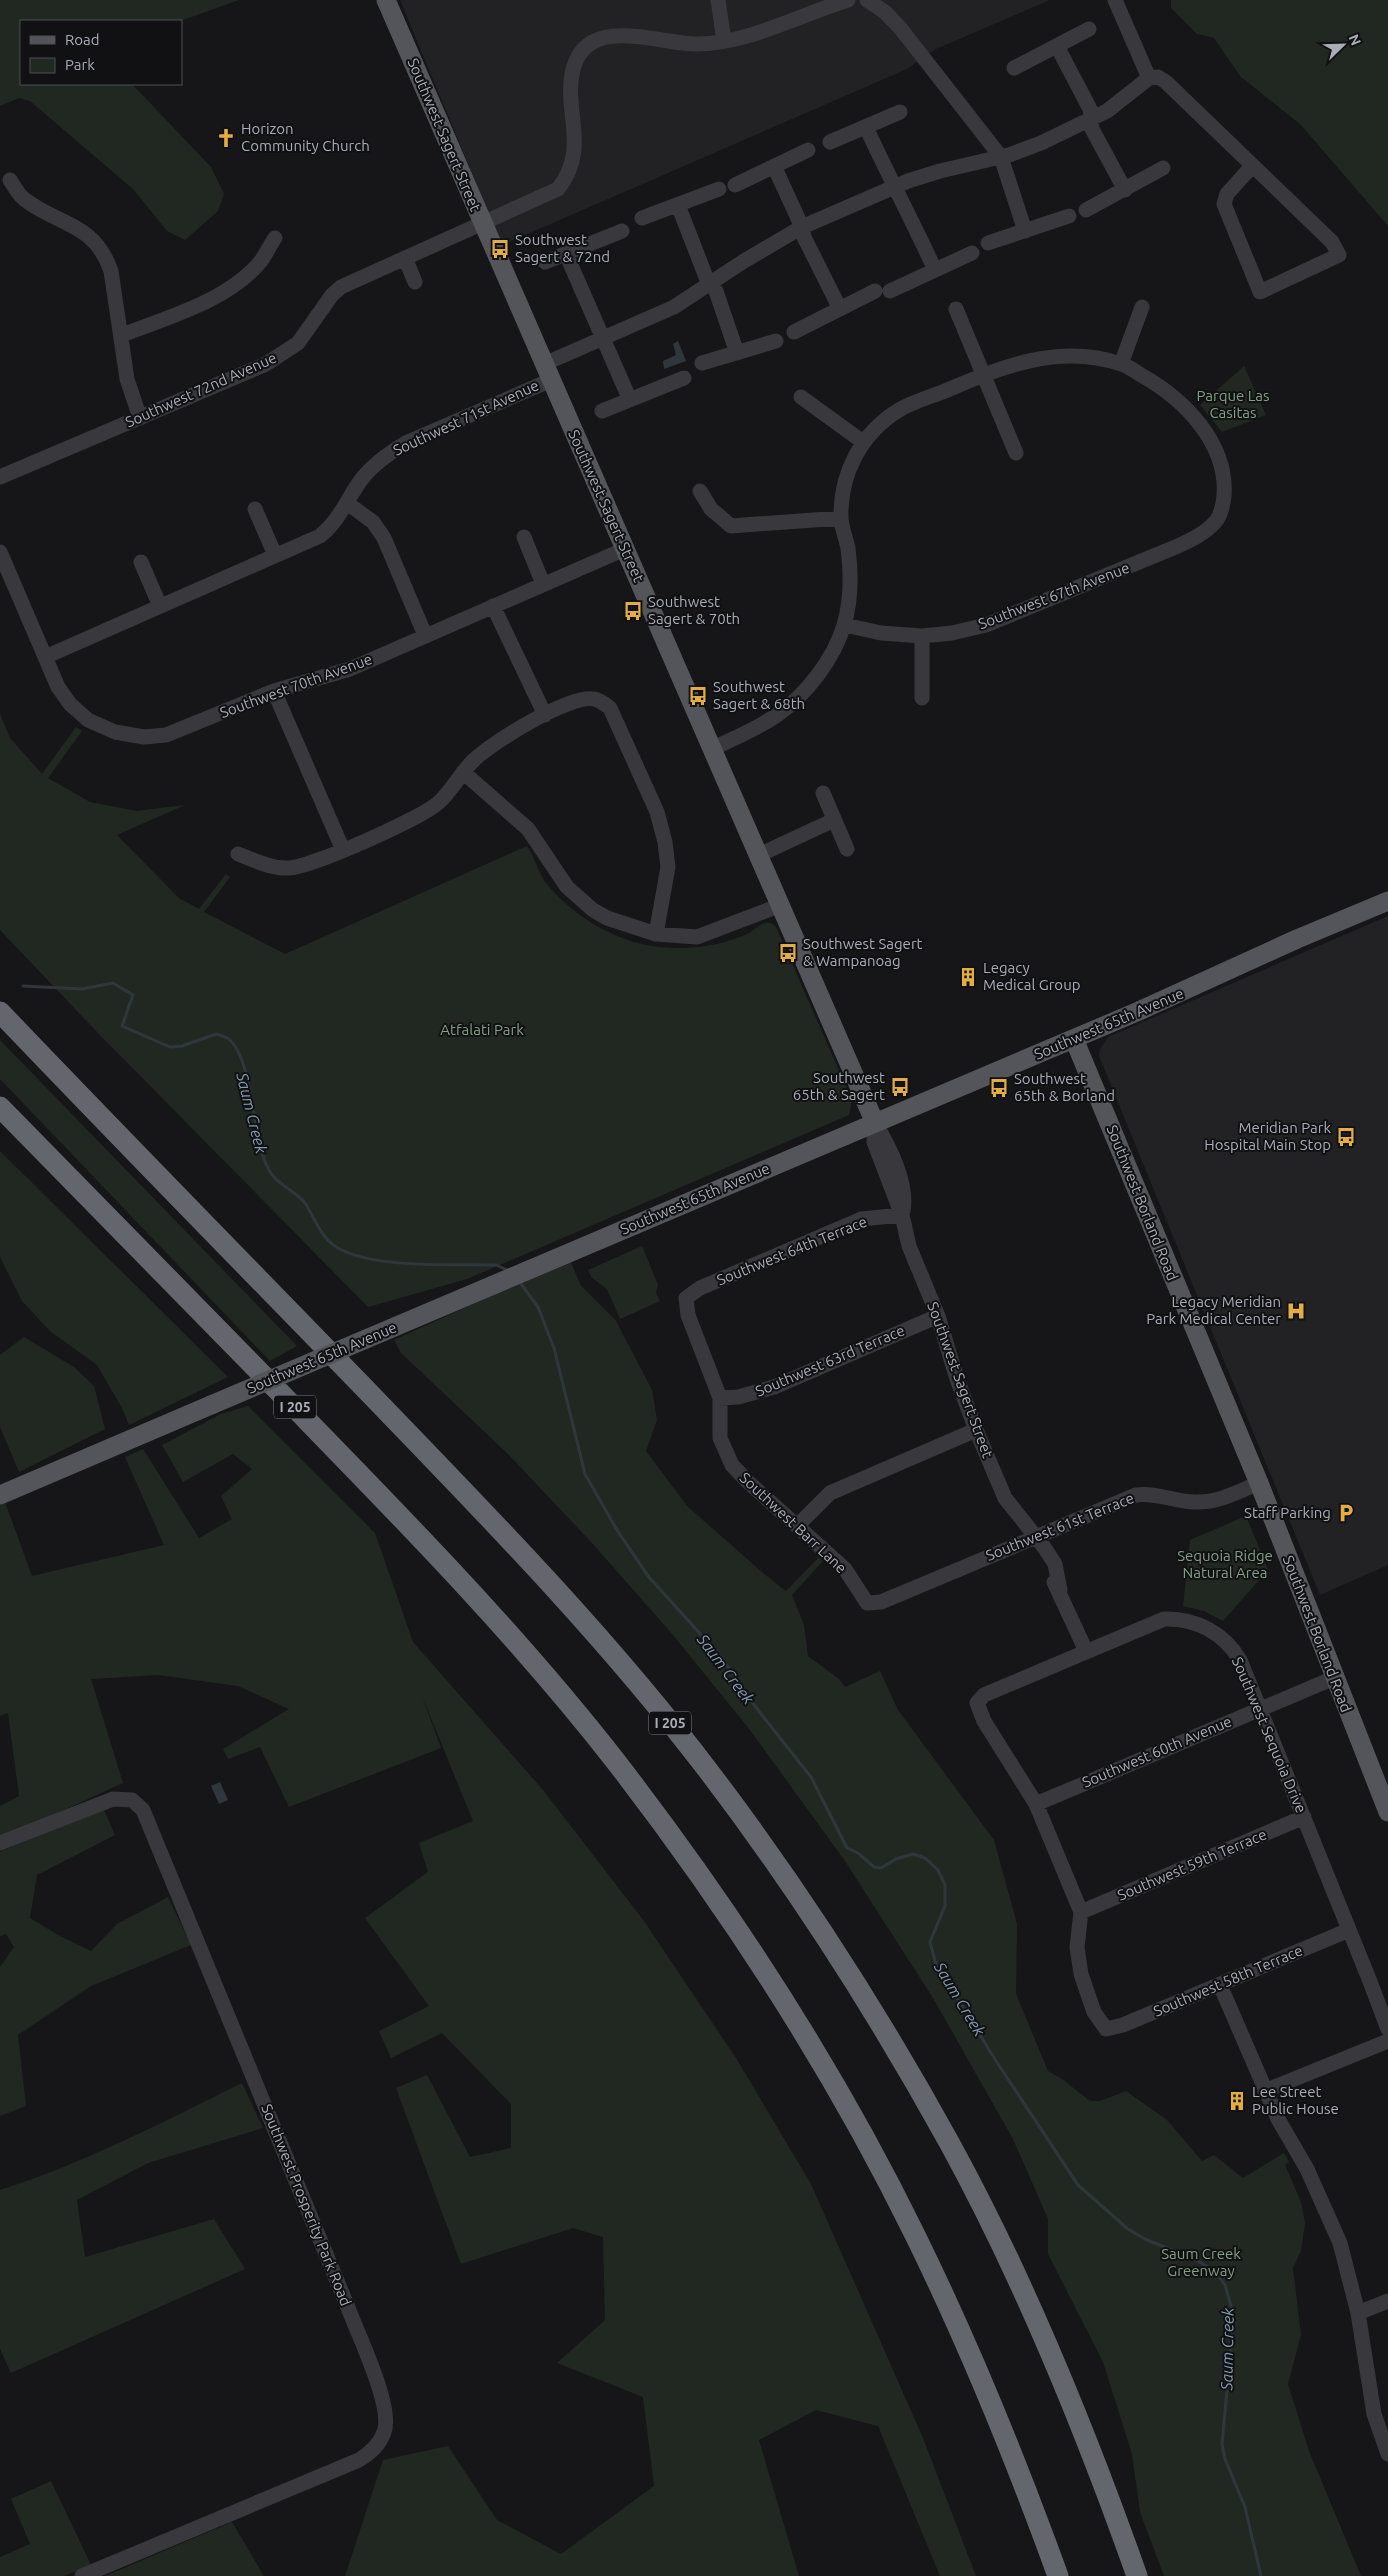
<svg xmlns="http://www.w3.org/2000/svg" width="1388" height="2576" font-family="Ubuntu,sans-serif">
	<style>
		.built { fill: #222225 }
		.green { fill: #212822 }
		.water { fill: #2f373d }
		.lines { fill: none; stroke-linecap: round; stroke-linejoin: round }
		.stream { stroke: #2f373d; stroke-width: 3 }
		.minor { stroke: #38383d; stroke-width: 15 }
		.major { stroke: #54555b; stroke-width: 19 }
		.highway { stroke: #64666d; stroke-width: 21 }
		.major-bridge { stroke: #54555b; stroke-width: 19 }
		.labels { text-anchor: middle; stroke-width: 4; stroke-linejoin: round; paint-order: stroke }
		.shield { fill: #111113; stroke: #7b7e86; stroke-width: 1 }
		.shield-label { font-size: 14px; font-weight: bold; fill: #a9adb7 }
		.poi-label { font-size: 15px; fill: #a9adb7; stroke: #111113; text-anchor: start }
		.street-label { font-size: 15px; fill: #a9adb7; stroke: #111113 }
		.park-label { font-size: 15px; fill: #82a084; stroke: #111113 }
		.water-label { font-size: 16px; font-style: italic; fill: #839baf; stroke: #111113 }
	</style>
	<rect width="100%" height="100%" fill="#161618"/>
	<path class="built" d="M 400,0 L 1050,0 L 936,49 L 907,69 L 502,245 Z
		M 1388,916 L 1388,1565 L 1320,1595 L 1099,1056 L 1100,1049 L 1108,1037 Z"/>
	<path class="green" d="M 0,0 L 239,0 L 180,21 L 21,21 L 21,84 L 132,84 L 211,167 L 224,194 L 218,211 L 185,240 L 167,231 L 133,189 L 30,101 L 19,98 L 0,106 Z
		M 1171,0 L 1388,0 L 1388,226 L 1301,125 L 1240,76 L 1214,38 L 1197,34 L 1171,8 Z
		M 1244,366 L 1266,415 L 1222,432 L 1200,405 Z
		M 0,714 L 10,738 L 42,774 L 76,727 L 82,731 L 48,778 L 90,802 L 137,811 L 185,805 L 117,835 L 179,898 L 199,909 L 226,874 L 230,877 L 204,912 L 285,954 L 527,846 C 536,859 538,875 550,888 C 584,925 629,949 680,948 C 702,948 727,943 747,934 C 754,931 758,924 766,923 C 771,922 773,924 776,927 L 852,1100 L 849,1115 L 467,1279 L 368,1307 L 98,1033 L 0,930 Z
		M 0,1040 L 297,1346 L 270,1361 L 0,1079 Z
		M 0,1151 L 228,1377 L 129,1425 L 122,1408 L 97,1365 L 50,1331 L 22,1301 L 0,1257 Z
		M 642,1246 L 658,1285 L 656,1293 L 660,1301 L 620,1319 L 607,1289 L 592,1278 L 588,1270 Z
		M 570,1260 L 581,1286 L 616,1321 L 652,1390 L 657,1420 L 646,1451 L 687,1506 L 763,1573 L 786,1591 L 819,1557 L 823,1561 L 792,1595 L 804,1625 L 808,1656 L 839,1679 L 845,1687 L 880,1671 L 898,1710 L 994,1840 L 1017,1924 L 1016,1994 L 1048,2071 L 1062,2079 L 1090,2101 L 1100,2101 L 1126,2091 L 1167,2120 L 1202,2161 L 1214,2155 L 1243,2178 L 1284,2153 L 1289,2162 L 1285,2165 L 1301,2202 L 1305,2223 L 1301,2251 L 1293,2268 L 1301,2335 L 1288,2384 L 1309,2451 L 1361,2576 L 1164,2576 L 1140,2512 L 1132,2454 L 1103,2362 L 1048,2254 L 1048,2219 L 1013,2139 L 933,1998 L 845,1861 L 750,1730 L 673,1635 L 592,1543 L 508,1454 L 401,1353 L 394,1340 Z
		M 24,1337 L 74,1367 L 94,1386 L 105,1429 L 19,1472 L 0,1427 L 0,1355 Z
		M 248,1406 L 375,1533 L 413,1642 L 543,1790 L 644,1921 L 736,2058 L 811,2184 L 923,2438 L 976,2576 L 940,2576 L 878,2426 L 816,2410 L 759,2440 L 799,2576 L 345,2576 L 383,2460 L 448,2446 L 497,2520 L 561,2554 L 654,2486 L 643,2397 L 557,2363 L 605,2320 L 603,2237 L 573,2228 L 461,2264 L 396,2088 L 427,2075 L 470,2157 L 511,2148 L 511,2104 L 442,2033 L 391,2058 L 379,2031 L 429,2006 L 365,1918 L 428,1872 L 419,1843 L 473,1821 L 422,1696 L 441,1748 L 289,1807 L 260,1747 L 228,1759 L 223,1749 L 289,1709 L 238,1686 L 158,1675 L 91,1679 L 123,1783 L 0,1839 L 0,1806 L 19,1796 L 8,1713 L 0,1716 L 0,1504 L 5,1502 L 32,1576 L 164,1545 L 125,1457 L 143,1449 L 199,1538 L 232,1519 L 221,1496 L 252,1469 L 233,1454 L 183,1482 L 162,1445 L 221,1414 Z
		M 1246,1516 L 1268,1570 L 1223,1621 L 1204,1611 L 1183,1606 L 1190,1540 Z
		M 103,1808 L 115,1835 L 37,1875 L 30,1918 L 58,1935 L 91,1951 L 117,1924 L 168,1897 L 191,1945 L 91,1986 L 18,2035 L 26,2106 L 0,2116 L 0,1967 L 14,1947 L 6,1934 L 0,1936 L 0,1852 Z
		M 242,2083 L 263,2128 L 148,2163 L 77,2200 L 85,2257 L 214,2219 L 245,2269 L 11,2373 L 0,2349 L 0,2190 C 85,2163 163,2122 242,2083 Z
		M 51,2481 L 91,2565 L 64,2576 L 0,2576 L 0,2557 L 30,2544 L 11,2499 Z
		M 232,2522 L 264,2576 L 105,2576 Z"/>
	<path class="water" d="M 678,341 L 686,361 L 664,369 L 663,361 L 676,355 L 673,344 Z
		M 220,1782 L 228,1800 L 219,1804 L 211,1786 Z"/>
	<g class="lines">
		<path class="stream" d="M 23,986 L 82,989 L 113,983 L 133,995 L 122,1026 L 170,1047 L 182,1046 L 216,1034 C 220,1035 227,1037 230,1040 C 254,1063 251,1137 269,1170 C 276,1184 295,1190 305,1203 C 315,1218 321,1239 338,1248 C 375,1269 453,1264 496,1265 L 507,1270
			M 521,1284 L 538,1307 L 554,1348 L 585,1474 L 617,1530 L 648,1576 L 722,1658 L 754,1705 L 811,1777 L 847,1848 L 858,1853 L 874,1867 L 881,1868 L 896,1859 L 913,1854 L 925,1858 L 938,1870 L 945,1885 L 945,1906 L 930,1942 L 936,1964 L 996,2061 L 1078,2185 L 1128,2229 L 1145,2239 L 1196,2260 L 1215,2271 L 1225,2285 L 1231,2306 L 1231,2348 L 1222,2444 L 1225,2459 L 1245,2507 L 1261,2576"/>
		<path class="minor" d="M 718,0 L 724,41
			M 867,0 L 885,12 L 901,29 L 1001,157 L 1025,231
			M 1115,0 L 1149,78
			M 1057,46 L 1090,109 L 1092,129 L 1125,190
			M 1014,68 L 1089,29
			M 866,127 C 888,175 913,222 935,270
			M 830,142 L 900,112
			M 774,166 L 802,227 L 804,237 L 840,309
			M 10,180 C 14,186 18,194 24,199 C 59,226 94,222 111,271 L 127,379 L 140,418
			M 735,185 L 808,150
			M 678,205 L 706,277 L 716,291 L 737,353
			M 1086,210 L 1163,168
			M 642,218 L 719,189
			M 988,243 L 1069,216
			M 566,254 L 630,400
			M 405,258 L 415,282
			M 545,262 L 622,231
			M 890,291 L 972,253
			M 956,309 L 1016,453
			M 794,332 L 875,291
			M 122,335 C 168,317 228,301 261,261 C 266,254 270,245 275,238
			M 702,363 L 776,341
			M 544,364 L 674,307 L 744,261 L 802,227 L 908,181 L 940,171 L 1009,155 L 1041,143 L 1107,111 L 1149,78 L 1158,77 L 1166,82 L 1332,242 L 1339,255 L 1260,292 L 1224,204 L 1227,194 L 1252,166
			M 1121,364 L 1142,307
			M 801,397 L 863,442
			M 602,411 L 684,378
			M 0,477 L 266,364 L 298,343 L 332,295 L 341,287 L 558,189 C 593,145 558,103 576,61 C 595,16 663,45 698,44 C 750,43 799,15 848,0
			M 700,491 L 711,509 L 731,526 L 841,518
			M 347,503 L 373,522 L 384,538 L 425,635
			M 255,509 L 275,555
			M 524,537 L 543,584
			M 0,552 L 58,687 L 70,704 L 88,720 L 115,732 L 144,737 L 166,735 L 274,691 L 350,669 L 625,549
			M 141,562 L 160,606
			M 493,606 L 545,715
			M 45,657 L 320,536 C 339,521 347,499 361,480 C 373,464 389,453 406,443 L 551,380
			M 274,691 L 343,850
			M 922,698 L 922,636
			M 712,749 C 734,738 757,729 777,715 C 806,695 834,659 844,625 C 851,602 851,572 848,548 C 846,538 841,527 841,517 C 840,474 861,433 899,410 C 912,402 930,397 945,391 C 1001,367 1059,343 1121,364 C 1128,366 1135,371 1141,375 C 1184,399 1228,443 1224,496 C 1223,504 1221,515 1216,521 C 1206,533 1191,540 1178,546 L 986,625 L 952,633 L 922,636 L 881,633 L 845,625
			M 463,772 L 528,829 L 567,887 L 593,910 L 607,918 L 656,934 L 697,937 L 781,905
			M 823,793 L 847,849
			M 238,854 C 254,860 271,869 289,868 C 312,867 420,819 438,803 C 452,791 460,773 474,760 C 491,743 570,694 594,699 C 600,700 605,704 610,708 L 657,812 L 665,842 L 668,867 L 656,934
			M 759,855 L 834,820
			M 875,1123 L 874,1142 L 902,1215 L 909,1246 L 938,1316 L 957,1379 L 976,1430 L 1005,1498 L 1044,1547 L 1055,1564 L 1060,1590
			M 875,1123 C 889,1146 908,1183 903,1211
			M 902,1215 L 861,1219 L 850,1224 L 700,1288 L 686,1298 L 688,1315 L 720,1398 L 720,1438 L 732,1465 L 747,1481 L 845,1569 L 867,1603 L 881,1602 L 1136,1495 C 1158,1492 1177,1503 1198,1502 C 1220,1502 1239,1491 1259,1483
			M 720,1398 L 738,1397 L 774,1387 L 938,1316
			M 798,1525 L 830,1493 L 976,1430
			M 1054,1582 L 1086,1651
			M 1036,1804 L 1334,1678
			M 0,1843 L 113,1799 L 132,1800 L 143,1810 L 347,2305 C 357,2333 394,2407 384,2432 C 380,2445 370,2453 359,2460 L 82,2576
			M 1081,1912 L 1304,1817
			M 1349,1930 L 1123,2025 L 1106,2029 L 1094,2012 L 1081,1974 L 1077,1947 L 1081,1912 L 1036,1804 L 984,1721 L 977,1703 L 984,1695 L 1164,1619 C 1196,1618 1224,1633 1240,1660 L 1369,1979 L 1388,2029
			M 1220,1985 L 1278,2119 L 1307,2169 L 1340,2243 L 1358,2313 L 1374,2414 L 1388,2454
			M 1265,2091 L 1388,2041
			M 1358,2313 L 1388,2301"/>
		<path class="major" d="M 386,0 L 875,1123
			M 1074,1039 L 1259,1483 L 1388,1812
			M 366,1339 L 1139,1011 L 1297,939 L 1388,901
			M 0,1495 L 211,1405"/>
		<path class="highway" d="M 0,1012 C 124,1142 251,1271 376,1400 C 492,1520 609,1640 710,1773 C 799,1890 879,2015 950,2144 C 1025,2281 1085,2429 1137,2576
			M 0,1107 C 99,1207 197,1308 296,1409 C 407,1523 519,1637 617,1763 C 731,1911 834,2069 916,2237 C 970,2347 1016,2460 1058,2576"/>
		<path class="major-bridge" d="M 211,1405 L 366,1339"/>
	</g>
	<defs>
		<g id="church-bare" transform="scale(1.5)"><path d="M-1.2-6h2.4v3.5h3.3v2.4h-3.3V6h-2.4V-.1h-3.3v-2.4h3.3Z" fill="#e4ad42" stroke="#111113" stroke-width="2.5" paint-order="stroke"/></g>
		<g id="bus-bare" transform="scale(1.5)"><path d="M-5-6H5V4H4V6H2V4H-2V6H-4V4H-5ZM-3.5-4V0h7V-4ZM-3.5 1.2v1.5H-2V1.2ZM2 1.2v1.5H3.5V1.2Z" fill="#e4ad42" stroke="#111113" stroke-width="2.5" paint-order="stroke"/></g>
		<g id="building-bare" transform="scale(1.5)"><path d="M-4-6H4V6H1V3H-1V6H-4ZM-2.5-4.3h1.7v1.8h-1.7ZM.8-4.3h1.7v1.8H.8ZM-2.5-1h1.7V.8h-1.7ZM.8-1h1.7V.8H.8Z" fill="#e4ad42" stroke="#111113" stroke-width="2.5" paint-order="stroke"/></g>
		<g id="hospital-bare" transform="scale(1.5)"><path d="M-5-5h3v3.5h4V-5h3V5h-3V1.5h-4V5h-3Z" fill="#e4ad42" stroke="#111113" stroke-width="2.5" paint-order="stroke"/></g>
		<g id="parking-bare" transform="scale(1.5)"><path d="M-3.5-5.5H1a3.5 3.5 0 0 1 0 7H-1V5.5H-3.5ZM-1-3.4V-.6H.8a1.4 1.4 0 0 0 0-2.8Z" fill="#e4ad42" stroke="#111113" stroke-width="2.5" paint-order="stroke"/></g>
	</defs>
	<g fill-rule="evenodd">
		<use href="#church-bare" x="226" y="138"/>
		<use href="#bus-bare" x="500" y="249"/>
		<use href="#bus-bare" x="633" y="611"/>
		<use href="#bus-bare" x="698" y="696"/>
		<use href="#bus-bare" x="788" y="953"/>
		<use href="#building-bare" x="968" y="977"/>
		<use href="#bus-bare" x="900" y="1087"/>
		<use href="#bus-bare" x="999" y="1088"/>
		<use href="#bus-bare" x="1346" y="1137"/>
		<use href="#hospital-bare" x="1296" y="1311"/>
		<use href="#parking-bare" x="1346" y="1513"/>
		<use href="#building-bare" x="1237" y="2101"/>
	</g>
	<g class="labels">
		<g class="shield">
			<rect x="274" y="1395.5" width="42" height="23" rx="4"/>
			<rect x="649" y="1711.5" width="42" height="23" rx="4"/>
		</g>
		<g class="shield-label">
			<text x="295" y="1412">I 205</text>
			<text x="670" y="1728">I 205</text>
		</g>
		<g class="poi-label">
			<text x="241" y="134">Horizon<tspan x="241" dy="17">Community Church</tspan></text>
			<text x="515" y="245">Southwest<tspan x="515" dy="17">Sagert &amp; 72nd</tspan></text>
			<text x="648" y="607">Southwest<tspan x="648" dy="17">Sagert &amp; 70th</tspan></text>
			<text x="713" y="692">Southwest<tspan x="713" dy="17">Sagert &amp; 68th</tspan></text>
			<text x="803" y="949">Southwest Sagert<tspan x="803" dy="17">&amp; Wampanoag</tspan></text>
			<text x="983" y="973">Legacy<tspan x="983" dy="17">Medical Group</tspan></text>
			<text x="885" y="1083" text-anchor="end">Southwest<tspan x="885" dy="17">65th &amp; Sagert</tspan></text>
			<text x="1014" y="1084">Southwest<tspan x="1014" dy="17">65th &amp; Borland</tspan></text>
			<text x="1331" y="1133" text-anchor="end">Meridian Park<tspan x="1331" dy="17">Hospital Main Stop</tspan></text>
			<text x="1281" y="1307" text-anchor="end">Legacy Meridian<tspan x="1281" dy="17">Park Medical Center</tspan></text>
			<text x="1331" y="1518" text-anchor="end">Staff Parking</text>
			<text x="1252" y="2097">Lee Street<tspan x="1252" dy="17">Public House</tspan></text>
		</g>
		<g class="street-label">
			<text transform="translate(444 135) rotate(67)" y="5">Southwest Sagert Street</text>
			<text transform="translate(201 390) rotate(-24)" y="5">Southwest 72nd Avenue</text>
			<text transform="translate(466 418) rotate(-25)" y="5">Southwest 71st Avenue</text>
			<text transform="translate(606 506) rotate(66)" y="5">Southwest Sagert Street</text>
			<text transform="translate(1054 596) rotate(-21)" y="5">Southwest 67th Avenue</text>
			<text transform="translate(296 686) rotate(-20)" y="5">Southwest 70th Avenue</text>
			<text transform="translate(1109 1024) rotate(-23)" y="5">Southwest 65th Avenue</text>
			<text transform="translate(695 1199) rotate(-23)" y="5">Southwest 65th Avenue</text>
			<text transform="translate(1142 1203) rotate(68)" y="5">Southwest Borland Road</text>
			<text transform="translate(792 1251) rotate(-22)" y="5">Southwest 64th Terrace</text>
			<text transform="translate(322 1358) rotate(-23)" y="5">Southwest 65th Avenue</text>
			<text transform="translate(830 1361) rotate(-23)" y="5">Southwest 63rd Terrace</text>
			<text transform="translate(960 1380) rotate(70)" y="5">Southwest Sagert Street</text>
			<text transform="translate(793 1523) rotate(43)" y="5">Southwest Barr Lane</text>
			<text transform="translate(1060 1527) rotate(-22)" y="5">Southwest 61st Terrace</text>
			<text transform="translate(1317 1634) rotate(69)" y="5">Southwest Borland Road</text>
			<text transform="translate(1269 1735) rotate(67)" y="5">Southwest Sequoia Drive</text>
			<text transform="translate(1157 1752) rotate(-23)" y="5">Southwest 60th Avenue</text>
			<text transform="translate(1192 1865) rotate(-23)" y="5">Southwest 59th Terrace</text>
			<text transform="translate(1228 1981) rotate(-23)" y="5">Southwest 58th Terrace</text>
			<text transform="translate(306 2205) rotate(68)" y="5">Southwest Prosperity Park Road</text>
		</g>
		<g class="park-label">
			<text x="1233" y="401">Parque Las<tspan x="1233" dy="17">Casitas</tspan></text>
			<text x="482" y="1035">Atfalati Park</text>
			<text x="1225" y="1561">Sequoia Ridge<tspan x="1225" dy="17">Natural Area</tspan></text>
			<text x="1201" y="2259">Saum Creek<tspan x="1201" dy="17">Greenway</tspan></text>
		</g>
		<g class="water-label">
			<text transform="translate(252 1113) rotate(76)" y="6">Saum Creek</text>
			<text transform="translate(726 1669) rotate(53)" y="6">Saum Creek</text>
			<text transform="translate(960 1999) rotate(59)" y="6">Saum Creek</text>
			<text transform="translate(1227 2349) rotate(-89)" y="6">Saum Creek</text>
		</g>
	</g>
	<rect x="20" y="20" width="162" height="65" fill="#111113" stroke="#4e4f55"/>
	<rect x="30" y="36" width="25" height="8" fill="#54555b" stroke="#4e4f55"/>
	<text x="65" y="45" font-size="15" fill="#a9adb7">Road</text>
	<rect x="30" y="58" width="25" height="15" fill="#212822" stroke="#4e4f55"/>
	<text x="65" y="70" font-size="15" fill="#a9adb7">Park</text>
	<g transform="translate(1343 45) rotate(67)" stroke="#111113" stroke-width="4" paint-order="stroke">
	<path d="M0-4L9 19L0 12L-9 19Z" fill="#a9adb7"/>
	<text y="-8" font-size="14" font-weight="bold" text-anchor="middle" fill="#a9adb7">N</text>
	</g>
</svg>
